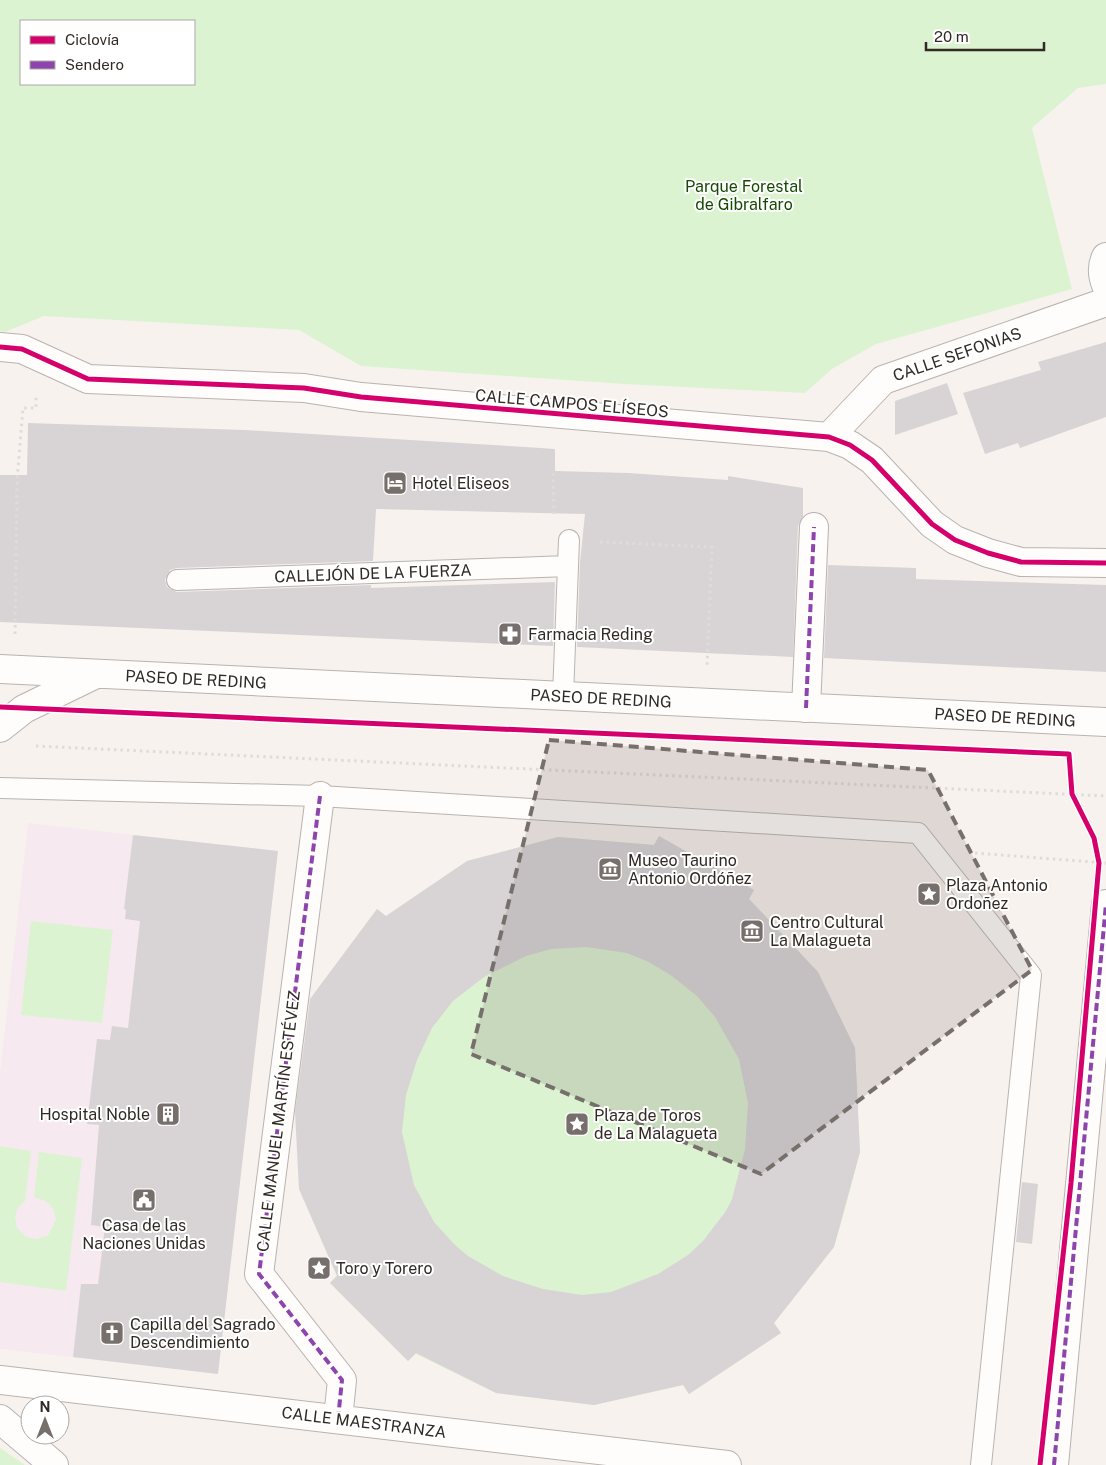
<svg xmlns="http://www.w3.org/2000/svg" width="1106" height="1465" font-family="'Public Sans',sans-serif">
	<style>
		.commercial { fill: #f7e9f0 }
		.green { fill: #dcf3d1; fill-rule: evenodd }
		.building { fill: #d8d4d6; fill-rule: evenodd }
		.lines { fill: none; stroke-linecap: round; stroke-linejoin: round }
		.lane-casing { stroke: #b9b3af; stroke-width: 22 }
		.street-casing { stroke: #b9b3af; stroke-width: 30 }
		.secondary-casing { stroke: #b9b3af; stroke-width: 30 }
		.primary-casing { stroke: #b9b3af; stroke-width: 30 }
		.path { stroke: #dedcda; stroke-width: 3; stroke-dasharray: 2.5 4; stroke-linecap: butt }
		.lane { stroke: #fefdfc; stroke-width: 20 }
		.street { stroke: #fefdfc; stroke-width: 28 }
		.secondary { stroke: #fefdfc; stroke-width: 28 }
		.primary { stroke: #fefdfc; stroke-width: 28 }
		.quiet { stroke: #8e44ad; stroke-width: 4; stroke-dasharray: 8 4; stroke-linecap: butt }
		.cycleway-casing { stroke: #fff; stroke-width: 8 }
		.cycleway { stroke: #d6006c; stroke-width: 5 }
		.marked { fill: #776f6b; fill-opacity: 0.2; stroke: #776f6b; stroke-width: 4; stroke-dasharray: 10 6; stroke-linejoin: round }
		.labels { text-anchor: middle; stroke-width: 4; stroke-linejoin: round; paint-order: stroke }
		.park-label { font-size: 16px; fill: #144900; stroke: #fff }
		.street-label { font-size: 16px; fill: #312924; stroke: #fff }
		.poi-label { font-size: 16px; fill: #312924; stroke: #fff; text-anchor: start }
	</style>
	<rect width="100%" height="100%" fill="#f8f2ee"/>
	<path class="commercial" d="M 28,823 L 278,851 L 218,1374 L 0,1349 L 0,1072 Z"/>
	<path class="green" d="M 0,0 L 1106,0 L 1106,84 L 1078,88 L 1032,128 L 1072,289 L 876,344 L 832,369 L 805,393 L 624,384 L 361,366 L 299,330 L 44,316 L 5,332 L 0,331 ZM 21,21 L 194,21 L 194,84 L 21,84 Z
		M 659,836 L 754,890 L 749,899 L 818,972 L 855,1048 L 860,1152 L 842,1220 L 834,1247 L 774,1323 L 781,1333 L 689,1394 L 683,1385 L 594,1405 L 496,1393 L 416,1354 L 408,1361 L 330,1283 L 337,1275 L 299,1189 L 295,1096 L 322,1002 L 313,995 L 377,909 L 386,916 L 467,861 L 513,849 L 558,837 L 654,845 Z
		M 31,921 L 113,930 L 102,1023 L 21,1015 Z
		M 0,1146 L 31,1151 L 25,1201 L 17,1209 L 15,1217 L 17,1228 L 26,1237 L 37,1239 L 48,1235 L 56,1220 C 54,1206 48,1199 34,1198 L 39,1152 L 82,1158 L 66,1291 L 0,1282 Z
		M 0,1448 L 25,1465 L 0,1465 Z"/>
	<path class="building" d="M 1106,342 L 1106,417 L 1020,448 L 1018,443 L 985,454 L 963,393 L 1041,370 L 1038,362 Z
		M 947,383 L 958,414 L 895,435 L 895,401 Z
		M 28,423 L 245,430 L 541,448 L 555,449 L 555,471 L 629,473 L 728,480 L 728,476 L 803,488 L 803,517 L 798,526 L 793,657 L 577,647 L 580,562 L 585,514 L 376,509 L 373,561 L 177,568 L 170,570 L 165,580 L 167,587 L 177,592 L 371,585 L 371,588 L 555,582 L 553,646 L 0,622 L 0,475 L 27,475 Z
		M 828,565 L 916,568 L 916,579 L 1106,585 L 1106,672 L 824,658 Z
		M 133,835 L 278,851 L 218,1374 L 73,1357 L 81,1284 L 98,1284 L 105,1227 L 91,1225 L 99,1125 L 87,1124 L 97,1039 L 110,1040 L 112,1026 L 128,1028 L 140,921 L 125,919 L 126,910 L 124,909 Z
		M 659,836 L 754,890 L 749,899 L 818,972 L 855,1048 L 860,1152 L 834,1247 L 774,1323 L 781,1333 L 689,1394 L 683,1385 L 594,1405 L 496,1393 L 416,1353 L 408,1361 L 330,1283 L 337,1276 L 299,1189 L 295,1112 L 310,999 L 377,909 L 386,916 L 467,861 L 558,837 L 654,845 ZM 586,947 L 627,953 L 649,962 L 672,976 L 697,996 L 715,1017 L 739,1059 L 748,1103 L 745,1149 L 732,1199 L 726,1211 L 703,1241 L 688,1255 L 658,1274 L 611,1292 L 582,1295 L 543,1289 L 503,1276 L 468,1256 L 455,1245 L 434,1222 L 414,1185 L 402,1132 L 406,1095 L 417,1060 L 432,1028 L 453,1001 L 484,977 L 526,956 L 551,949 Z
		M 1022,1182 L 1038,1184 L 1032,1244 L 1016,1242 Z"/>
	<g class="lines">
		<g class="lane-casing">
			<path id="lane" d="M 177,580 L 568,566
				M 563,696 L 569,540
				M 0,788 L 320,796 L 918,833 L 1031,975 L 981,1465"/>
		</g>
		<g class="street-casing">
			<path id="street" d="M 1106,257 C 1101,267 1102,275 1106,285
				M 0,347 L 22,349 L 88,379 L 304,388 L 361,397 L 829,437 L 850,445 L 872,460 L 932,524 L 955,540 L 988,553 L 1021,562 L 1106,563
				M 829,437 L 883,380 L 1106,302
				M 806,708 L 814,527
				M 320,796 L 259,1274 L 342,1380 L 338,1419
				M 0,1380 L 727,1465
				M 1054,1465 L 1106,904"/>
		</g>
		<g class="secondary-casing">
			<path id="secondary" d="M 0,669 L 1106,722
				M 0,728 L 24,709 L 92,676"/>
		</g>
		<g class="primary-casing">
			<path id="primary" d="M 0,1419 L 54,1465"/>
		</g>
		<path class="path" d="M 553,473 L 554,514
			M 600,542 L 712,547 L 707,668
			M 15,634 L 17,481 L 23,408 L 36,408 L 36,394
			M 36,746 L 1106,796
			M 975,853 L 1106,863"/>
		<use href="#lane" class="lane"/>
		<use href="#street" class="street"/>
		<use href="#secondary" class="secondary"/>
		<use href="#primary" class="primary"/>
		<path class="quiet" d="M 806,708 L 814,527
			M 320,796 L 259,1274 L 342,1380 L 338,1419
			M 1054,1465 L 1106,904"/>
		<g class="cycleway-casing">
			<path id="cycleway" d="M 0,347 L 22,349 L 88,379 L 304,388 L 361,397 L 829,437 L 850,445 L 872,460 L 932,524 L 955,540 L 988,553 L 1021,562 L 1106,563
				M 0,707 L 1069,754 L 1072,794 L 1094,838 L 1099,863 L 1071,1183 L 1040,1465"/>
		</g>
		<use href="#cycleway" class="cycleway"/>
	</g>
	<path class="marked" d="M 549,740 L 928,770 L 1032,970 L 761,1174 L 471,1054 Z"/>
	<defs>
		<g id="hotel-square" transform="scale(1.25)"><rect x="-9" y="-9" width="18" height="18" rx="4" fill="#776f6b" stroke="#fff"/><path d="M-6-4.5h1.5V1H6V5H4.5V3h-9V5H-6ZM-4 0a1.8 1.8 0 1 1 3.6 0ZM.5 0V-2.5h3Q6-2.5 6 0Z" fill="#fff"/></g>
		<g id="pharmacy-square" transform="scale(1.25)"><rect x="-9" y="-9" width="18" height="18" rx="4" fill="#776f6b" stroke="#fff"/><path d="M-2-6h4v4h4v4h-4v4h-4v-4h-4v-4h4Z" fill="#fff"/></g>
		<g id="museum-square" transform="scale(1.25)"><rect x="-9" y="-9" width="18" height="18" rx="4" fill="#776f6b" stroke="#fff"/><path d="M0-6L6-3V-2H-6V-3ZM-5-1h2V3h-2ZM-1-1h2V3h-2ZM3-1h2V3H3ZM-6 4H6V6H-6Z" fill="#fff"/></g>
		<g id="sight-square" transform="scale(1.25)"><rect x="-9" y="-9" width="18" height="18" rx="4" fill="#776f6b" stroke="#fff"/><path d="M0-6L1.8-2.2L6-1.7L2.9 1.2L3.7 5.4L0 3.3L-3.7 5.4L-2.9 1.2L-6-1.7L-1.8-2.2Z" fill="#fff"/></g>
		<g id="building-square" transform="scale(1.25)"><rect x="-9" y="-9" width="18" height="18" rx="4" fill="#776f6b" stroke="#fff"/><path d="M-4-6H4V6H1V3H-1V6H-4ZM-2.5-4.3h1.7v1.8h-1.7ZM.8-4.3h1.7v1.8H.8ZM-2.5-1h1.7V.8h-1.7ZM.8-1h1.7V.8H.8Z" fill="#fff"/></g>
		<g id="civic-square" transform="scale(1.25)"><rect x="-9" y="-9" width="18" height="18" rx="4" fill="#776f6b" stroke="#fff"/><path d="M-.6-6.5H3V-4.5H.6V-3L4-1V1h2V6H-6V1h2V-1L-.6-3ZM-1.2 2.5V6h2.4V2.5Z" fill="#fff"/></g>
		<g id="church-square" transform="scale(1.25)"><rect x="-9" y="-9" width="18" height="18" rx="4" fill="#776f6b" stroke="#fff"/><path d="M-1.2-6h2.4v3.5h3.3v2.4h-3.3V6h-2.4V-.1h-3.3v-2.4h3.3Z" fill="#fff"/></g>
	</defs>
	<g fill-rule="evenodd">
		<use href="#hotel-square" x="395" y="483"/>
		<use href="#pharmacy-square" x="510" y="634"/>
		<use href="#museum-square" x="610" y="869"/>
		<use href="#sight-square" x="929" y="894"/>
		<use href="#museum-square" x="752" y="931"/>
		<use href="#building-square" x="168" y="1114"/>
		<use href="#sight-square" x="577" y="1124"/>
		<use href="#civic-square" x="144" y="1200"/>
		<use href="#sight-square" x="319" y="1268"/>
		<use href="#church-square" x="112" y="1333"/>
	</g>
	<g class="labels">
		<g class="park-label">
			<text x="744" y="192">Parque Forestal<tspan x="744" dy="18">de Gibralfaro</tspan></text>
		</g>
		<g class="street-label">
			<text transform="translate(957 354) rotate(-19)" y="6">CALLE SEFONIAS</text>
			<text transform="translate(572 403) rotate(5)" y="6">CALLE CAMPOS ELÍSEOS</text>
			<text transform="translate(373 573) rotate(-2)" y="6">CALLEJÓN DE LA FUERZA</text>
			<text transform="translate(196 679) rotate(3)" y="6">PASEO DE REDING</text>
			<text transform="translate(601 698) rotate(3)" y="6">PASEO DE REDING</text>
			<text transform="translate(1005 717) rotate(3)" y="6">PASEO DE REDING</text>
			<text transform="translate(278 1121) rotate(-83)" y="6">CALLE MANUEL MARTÍN ESTÉVEZ</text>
			<text transform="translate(364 1422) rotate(7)" y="6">CALLE MAESTRANZA</text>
		</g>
		<g class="poi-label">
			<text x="412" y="489">Hotel Eliseos</text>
			<text x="528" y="640">Farmacia Reding</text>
			<text x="628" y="866">Museo Taurino<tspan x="628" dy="18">Antonio Ordóñez</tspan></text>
			<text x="946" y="891">Plaza Antonio<tspan x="946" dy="18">Ordoñez</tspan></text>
			<text x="770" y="928">Centro Cultural<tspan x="770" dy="18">La Malagueta</tspan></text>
			<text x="150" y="1120" text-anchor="end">Hospital Noble</text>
			<text x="594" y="1121">Plaza de Toros<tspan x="594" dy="18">de La Malagueta</tspan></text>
			<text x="144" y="1231" text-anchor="middle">Casa de las<tspan x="144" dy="18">Naciones Unidas</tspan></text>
			<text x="336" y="1274">Toro y Torero</text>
			<text x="130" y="1330">Capilla del Sagrado<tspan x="130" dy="18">Descendimiento</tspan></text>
		</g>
	</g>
	<rect x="20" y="20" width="175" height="65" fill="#ffffff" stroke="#ada9a7"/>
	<rect x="30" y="36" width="25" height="8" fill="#d6006c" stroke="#ada9a7"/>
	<text x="65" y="45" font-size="15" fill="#312924">Ciclovía</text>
	<rect x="30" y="61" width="25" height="8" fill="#8e44ad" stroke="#ada9a7"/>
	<text x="65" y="70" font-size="15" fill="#312924">Sendero</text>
	<g transform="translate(45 1420)"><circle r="24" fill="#ffffff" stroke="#ada9a7"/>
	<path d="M0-4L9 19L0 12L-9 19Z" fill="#776f6b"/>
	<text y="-8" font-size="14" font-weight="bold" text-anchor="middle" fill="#312924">N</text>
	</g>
	<path d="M926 42v8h118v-8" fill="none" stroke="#312924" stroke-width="2.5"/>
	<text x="934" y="42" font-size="15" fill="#312924" stroke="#ffffff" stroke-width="4" paint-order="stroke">20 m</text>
</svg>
